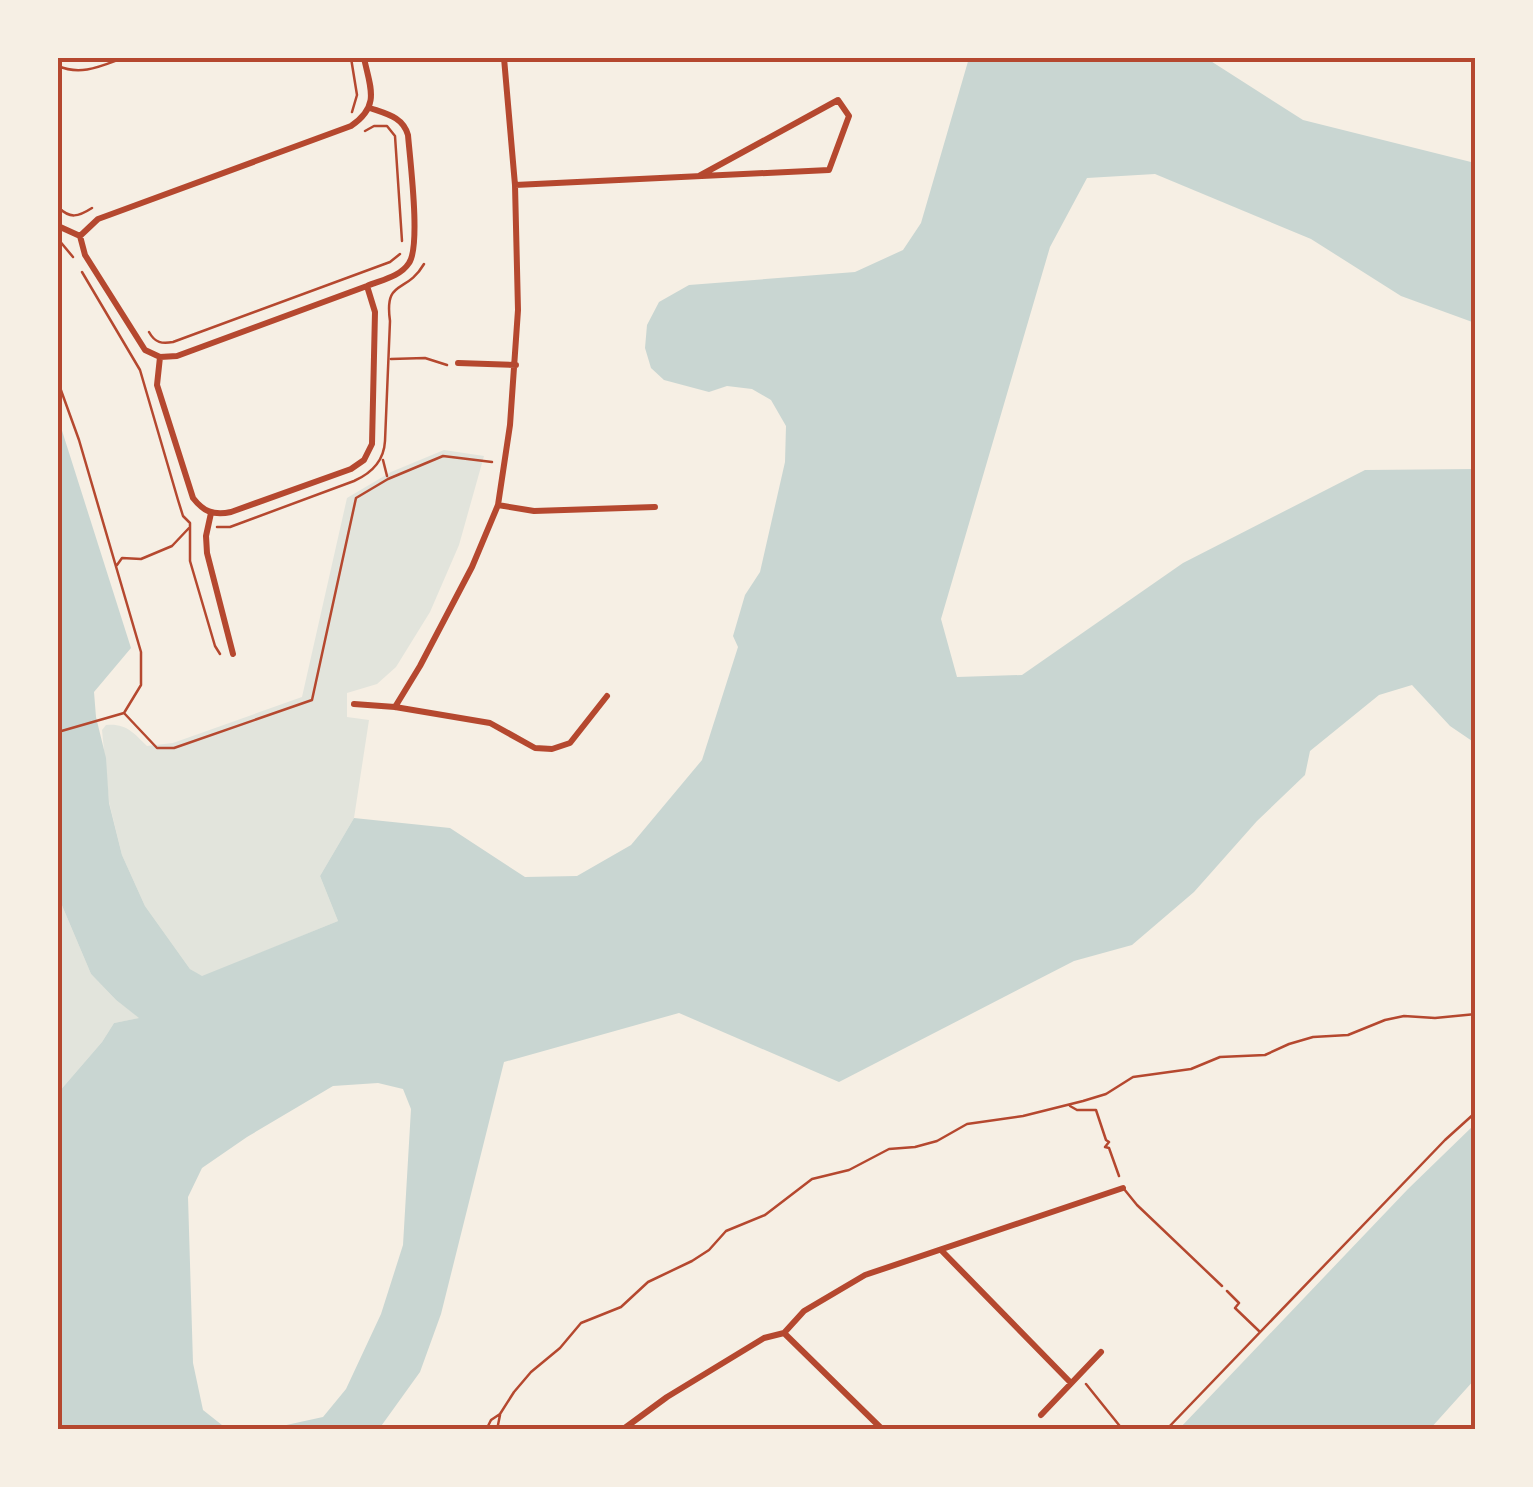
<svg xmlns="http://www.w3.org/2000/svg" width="1533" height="1487" font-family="Poppins,sans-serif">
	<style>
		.green { fill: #e2e4dc }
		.water { fill: #c9d6d2 }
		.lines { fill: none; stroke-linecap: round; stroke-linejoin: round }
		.path { stroke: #b5482f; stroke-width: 2.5 }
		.service { stroke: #b5482f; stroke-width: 2.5 }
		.minor { stroke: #b5482f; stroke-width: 6 }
		.neatline { fill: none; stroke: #b5482f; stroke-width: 4 }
	</style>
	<rect width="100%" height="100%" fill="#f6efe4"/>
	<path class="green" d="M 444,450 L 484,456 L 459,545 L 430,612 L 396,667 L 377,684 L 347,693 L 347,717 L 369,720 L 354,818 L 320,876 L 338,921 L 202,977 L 190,969 L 145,906 L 122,855 L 109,802 L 102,730 L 106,725 C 126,723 134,733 147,746 L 173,743 L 302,697 L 347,498 L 391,472 Z
		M 58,896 L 91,974 L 116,1000 L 140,1018 L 114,1023 L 102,1042 L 58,1093 Z"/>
	<path class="water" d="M 969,58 L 1206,58 L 1303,120 L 1475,163 L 1475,323 L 1401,296 L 1311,239 L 1155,174 L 1087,178 L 1050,247 L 941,619 L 957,677 L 1022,675 L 1183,563 L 1365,470 L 1475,469 L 1475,743 L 1450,726 L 1412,685 L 1379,695 L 1310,751 L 1305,775 L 1257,821 L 1194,892 L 1132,945 L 1074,961 L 839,1082 L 679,1013 L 504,1062 L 441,1314 L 420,1372 L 379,1429 L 268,1429 L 323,1417 L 346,1389 L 381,1314 L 403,1245 L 411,1109 L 403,1089 L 378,1083 L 333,1086 L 247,1137 L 202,1168 L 188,1197 L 193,1363 L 203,1410 L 227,1429 L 58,1429 L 58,1093 L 102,1042 L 114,1023 L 139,1018 L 116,1000 L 91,974 L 58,896 L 58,418 L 131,648 L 94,692 L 96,717 L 106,758 L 109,803 L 122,855 L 145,906 L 190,969 L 202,976 L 338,921 L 320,876 L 354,818 L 450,828 L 525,877 L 577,876 L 631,845 L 702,760 L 738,647 L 733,636 L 745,595 L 760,572 L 785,462 L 786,426 L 771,400 L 752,389 L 727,386 L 709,392 L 664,380 L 651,368 L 645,348 L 647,325 L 659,302 L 689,285 L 855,272 L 903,250 L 921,223 Z
		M 1475,1124 L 1475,1379 L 1430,1429 L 1179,1429 L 1408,1189 Z"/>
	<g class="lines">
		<path class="path" d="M 351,58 L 357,95 L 352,112
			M 58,66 C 81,76 101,66 123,58
			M 365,131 L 374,126 L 387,126 L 395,136 L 402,241
			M 58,207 C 70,219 78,217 92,208
			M 58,239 L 73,257
			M 82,272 L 140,370 L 178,500 L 183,516 L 190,523 L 190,561 L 215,646 L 220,654
			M 149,332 C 155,343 162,344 173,342 L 390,262 L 400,254
			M 391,359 L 425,358 L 447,365
			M 58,382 L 79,440 L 141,652 L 141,685 L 124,713
			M 383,460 L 387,476
			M 217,527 L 230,527 L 354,481 C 372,473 384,461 385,441 L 390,321 C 384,278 406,295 424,264
			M 117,565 L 122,558 L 141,559 L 172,546 L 189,528
			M 58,732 L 124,713 L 157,748 L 174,748 L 312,700 L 356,498 L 388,479 L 443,456 L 492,462
			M 1070,1106 L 1077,1110 L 1096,1110 L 1106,1140 L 1109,1142 L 1105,1147 L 1109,1148 L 1119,1176
			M 1227,1291 L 1239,1303 L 1235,1308 L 1259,1331
			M 1086,1384 L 1123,1430
			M 486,1430 L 491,1420 L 500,1414 L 514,1392 L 531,1372 L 560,1348 L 581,1323 L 621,1307 L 648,1282 L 692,1261 L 709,1250 L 726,1231 L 765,1215 L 812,1179 L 849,1170 L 889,1149 L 915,1147 L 937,1141 L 967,1124 L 1023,1116 L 1083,1101 L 1106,1094 L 1133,1077 L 1191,1069 L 1220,1057 L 1265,1055 L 1289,1044 L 1313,1037 L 1348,1035 L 1385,1020 L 1404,1016 L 1435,1018 L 1476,1014
			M 497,1430 L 500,1415
			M 1166,1430 L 1445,1140 L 1476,1112"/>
		<path class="service" d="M 1124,1189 L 1137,1205 L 1222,1286"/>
		<path class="minor" d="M 78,58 L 80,58
			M 515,185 L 829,170 L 849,116 L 838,100 L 699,176
			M 58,226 L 80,236 L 85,255 L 145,350 L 160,357 L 177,356 L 367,286 C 381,280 400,277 409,263 C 421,246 410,160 408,135 C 403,117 387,114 370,108
			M 80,236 L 98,219 L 109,215 L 351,126 C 381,106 370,87 364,58
			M 160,357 L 157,385 L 193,498 C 203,511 213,516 231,512 L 351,469 L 364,460 L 372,444 L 375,312 L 367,286
			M 458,363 L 516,365
			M 498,505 L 534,511 L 655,507
			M 211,513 L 206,536 L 207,553 L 233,654
			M 354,704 L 395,707 L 490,723 L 535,748 L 552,749 L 570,743 L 607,696
			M 395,707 L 420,666 L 472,567 L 498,505 L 510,425 L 518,310 L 515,185 L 504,58
			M 941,1250 L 1071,1383
			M 784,1333 L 883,1430
			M 1041,1415 L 1101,1352
			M 622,1430 L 667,1397 L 764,1338 L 784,1333 L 804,1311 L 865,1275 L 1123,1188"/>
	</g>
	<rect width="1533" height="1487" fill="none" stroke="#f6efe4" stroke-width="120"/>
	<rect x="60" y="60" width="1413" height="1367" class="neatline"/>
</svg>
